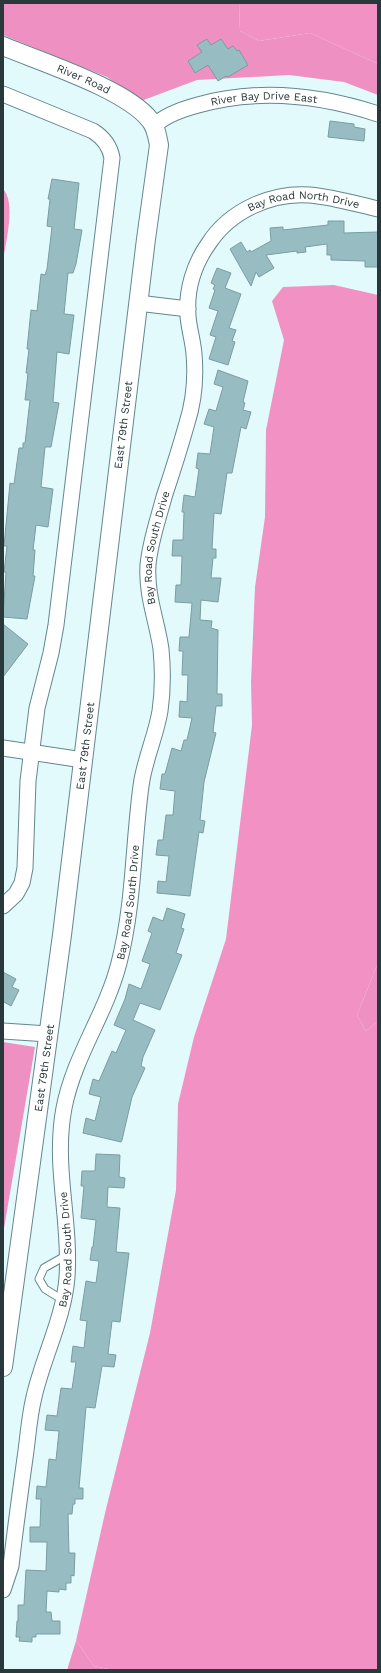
<svg xmlns="http://www.w3.org/2000/svg" width="381" height="1673" font-family="'Work Sans',sans-serif">
	<style>
		.forest { fill: #ef90c2 }
		.water { fill: #f292c4 }
		.building { fill: #97bdc2; stroke: #799da2 }
		.lines { fill: none; stroke-linecap: round; stroke-linejoin: round }
		.service-casing { stroke: #63878c; stroke-width: 9 }
		.minor-casing { stroke: #63878c; stroke-width: 17 }
		.tertiary-casing { stroke: #63878c; stroke-width: 20 }
		.service { stroke: #fff; stroke-width: 7 }
		.minor { stroke: #fff; stroke-width: 15 }
		.tertiary { stroke: #fff; stroke-width: 18 }
		.labels { text-anchor: middle; stroke-width: 3; stroke-linejoin: round; paint-order: stroke }
		.street-label { font-size: 11px; fill: #29383a; stroke: #fff }
	</style>
	<rect width="100%" height="100%" fill="#e3fafd"/>
	<path class="forest" d="M 3,3 L 239,3 L 240,31 L 259,41 L 310,33 L 378,64 L 378,95 L 344,82 L 289,75 L 197,80 L 141,101 L 107,77 L 3,35 Z
		M 378,963 L 378,1021 L 366,1031 L 357,1015 Z
		M 3,1042 L 35,1047 L 3,1234 Z
		M 76,1641 L 94,1666 L 113,1670 L 67,1670 Z"/>
	<path class="water" d="M 239,3 L 378,3 L 378,64 L 310,33 L 259,41 L 240,31 Z
		M 3,189 C 16,202 6,242 3,260 Z
		M 334,285 L 378,295 L 378,963 L 357,1015 L 366,1031 L 378,1021 L 378,1670 L 113,1670 L 94,1666 L 76,1641 L 106,1509 L 150,1333 L 176,1190 L 178,1104 L 194,1037 L 226,939 L 252,725 L 251,682 L 255,587 L 265,517 L 266,430 L 284,340 L 272,301 L 283,287 Z"/>
	<path class="building" d="M 207,39 L 211,45 L 221,39 L 228,49 L 233,46 L 237,51 L 239,50 L 248,65 L 228,77 L 226,76 L 218,81 L 208,65 L 195,73 L 188,61 L 202,52 L 197,45 Z
		M 330,121 L 354,124 L 354,127 L 365,129 L 364,141 L 328,137 Z
		M 52,179 L 79,183 L 74,229 L 82,230 L 76,264 L 73,273 L 68,273 L 64,314 L 74,315 L 69,354 L 57,352 L 53,402 L 59,403 L 51,447 L 45,447 L 41,487 L 53,489 L 48,527 L 36,525 L 33,550 L 35,550 L 33,576 L 35,576 L 27,619 L 3,617 L 6,572 L 4,572 L 7,546 L 4,546 L 10,483 L 14,484 L 19,448 L 23,448 L 23,443 L 25,443 L 30,400 L 25,400 L 28,373 L 26,373 L 29,349 L 27,349 L 31,310 L 37,311 L 41,274 L 45,275 L 47,269 L 52,227 L 47,226 L 50,199 L 48,199 Z
		M 328,221 L 344,221 L 344,233 L 378,232 L 378,267 L 365,267 L 365,261 L 331,260 L 331,255 L 327,255 L 327,244 L 305,247 L 306,252 L 297,253 L 297,251 L 266,255 L 274,268 L 259,277 L 256,272 L 251,286 L 230,249 L 241,242 L 247,252 L 250,250 L 251,252 L 271,241 L 270,228 L 283,227 L 283,230 L 328,225 Z
		M 217,268 L 231,273 L 225,288 L 241,294 L 229,328 L 236,330 L 232,341 L 235,342 L 228,365 L 209,359 L 216,337 L 210,335 L 218,311 L 209,308 L 215,290 L 213,289 L 215,285 L 211,283 Z
		M 218,370 L 248,381 L 243,402 L 245,403 L 243,410 L 251,412 L 246,429 L 241,427 L 232,473 L 227,473 L 221,514 L 214,513 L 212,549 L 216,549 L 216,558 L 213,558 L 211,578 L 221,578 L 218,602 L 201,600 L 200,620 L 212,621 L 211,628 L 218,630 L 217,694 L 222,694 L 222,706 L 216,706 L 213,732 L 216,733 L 204,782 L 201,811 L 200,820 L 205,821 L 203,833 L 199,832 L 190,896 L 157,893 L 158,881 L 166,882 L 169,856 L 156,855 L 158,840 L 163,840 L 166,815 L 173,815 L 175,791 L 160,789 L 162,774 L 165,774 L 172,748 L 181,751 L 184,740 L 187,740 L 192,718 L 179,717 L 180,701 L 187,702 L 188,675 L 182,675 L 183,651 L 179,651 L 180,637 L 189,637 L 192,603 L 175,602 L 176,585 L 181,585 L 182,556 L 172,556 L 173,540 L 183,540 L 184,512 L 182,512 L 184,495 L 195,497 L 199,469 L 196,468 L 198,453 L 210,454 L 214,427 L 204,424 L 209,409 L 216,411 L 223,387 L 214,384 Z
		M 3,624 L 28,644 L 3,677 Z
		M 167,908 L 185,914 L 181,928 L 184,929 L 176,953 L 182,955 L 160,1010 L 140,1003 L 133,1020 L 155,1030 L 143,1057 L 141,1066 L 145,1068 L 132,1097 L 122,1140 L 121,1142 L 83,1133 L 86,1118 L 95,1121 L 101,1097 L 89,1094 L 93,1079 L 99,1081 L 112,1051 L 116,1053 L 126,1030 L 114,1025 L 125,999 L 129,984 L 141,989 L 150,964 L 142,961 L 152,933 L 148,931 L 153,917 L 163,921 Z
		M 3,972 L 16,979 L 12,987 L 19,990 L 11,1006 L 4,1002 L 3,1004 Z
		M 96,1154 L 120,1155 L 119,1177 L 125,1178 L 124,1188 L 108,1187 L 107,1207 L 120,1208 L 116,1252 L 129,1253 L 120,1322 L 112,1321 L 108,1354 L 116,1355 L 114,1367 L 102,1366 L 95,1408 L 86,1407 L 79,1488 L 83,1488 L 83,1499 L 75,1499 L 75,1504 L 73,1504 L 72,1514 L 68,1514 L 69,1553 L 75,1553 L 74,1576 L 71,1575 L 71,1583 L 66,1583 L 66,1590 L 59,1589 L 59,1592 L 47,1591 L 46,1612 L 51,1612 L 52,1621 L 60,1621 L 60,1634 L 36,1634 L 36,1637 L 32,1637 L 32,1642 L 19,1641 L 20,1637 L 16,1637 L 17,1621 L 18,1621 L 18,1605 L 24,1605 L 26,1570 L 46,1571 L 47,1542 L 30,1542 L 30,1527 L 40,1527 L 41,1499 L 36,1499 L 37,1486 L 46,1487 L 49,1459 L 56,1460 L 59,1431 L 45,1430 L 47,1415 L 57,1416 L 61,1388 L 72,1389 L 76,1362 L 71,1362 L 73,1346 L 84,1348 L 87,1321 L 80,1320 L 86,1281 L 96,1283 L 99,1261 L 90,1260 L 92,1247 L 93,1247 L 96,1220 L 81,1218 L 84,1186 L 81,1186 L 82,1171 L 95,1171 Z"/>
	<g class="lines">
		<g class="service-casing">
			<path id="service" d="M 63,1300 L 45,1289 L 39,1279 L 44,1268 L 67,1255"/>
		</g>
		<g class="minor-casing">
			<g id="minor">
				<path d="M 3,94 L 93,131 C 104,138 110,146 112,158 L 56,625 L 51,653 L 37,708 L 28,781 L 25,868 L 22,883 L 16,894 L 3,906"/>
				<path id="s1" d="M 154,126 C 165,115 183,109 198,105 C 258,88 320,95 378,114"/>
				<path d="M 138,303 L 188,309"/>
				<path d="M 3,748 L 83,760"/>
				<path d="M 3,1031 L 48,1034"/>
				<path id="s2" d="M 3,1590 L 11,1566 C 15,1530 20,1494 25,1458 C 28,1438 29,1417 34,1397 C 43,1357 64,1318 67,1277 C 71,1220 53,1166 64,1108 C 74,1056 106,1014 119,963 C 134,905 133,845 141,786 C 144,761 156,736 160,711 C 163,690 163,670 161,649 C 157,621 146,595 148,565 C 150,542 158,520 164,497 C 172,473 180,448 187,423 C 194,401 196,377 194,354 C 193,341 189,329 188,316 C 186,290 194,264 209,243 C 230,211 271,192 310,195 C 333,197 356,204 378,209"/>
			</g>
		</g>
		<g class="tertiary-casing">
			<g id="tertiary">
				<path id="s3" d="M 3,46 C 41,62 126,89 150,120 C 156,127 157,135 159,145 L 146,239 L 62,935 L 3,1367"/>
			</g>
		</g>
		<use href="#service" class="service"/>
		<use href="#minor" class="minor"/>
		<use href="#tertiary" class="tertiary"/>
	</g>
	<g class="labels">
		<g class="street-label">
			<text dy="4" stroke="none"><textPath href="#s3" startOffset="87">River Road</textPath></text>
			<text dy="4" stroke="none"><textPath href="#s1" startOffset="116">River Bay Drive East</textPath></text>
			<text dy="4" stroke="none"><textPath href="#s2" startOffset="1492">Bay Road North Drive</textPath></text>
			<text transform="translate(123 425) rotate(-83)" y="4">East 79th Street</text>
			<text dy="4" stroke="none"><textPath href="#s2" startOffset="1067">Bay Road South Drive</textPath></text>
			<text transform="translate(85 746) rotate(-83)" y="4">East 79th Street</text>
			<text dy="4" stroke="none"><textPath href="#s2" startOffset="707">Bay Road South Drive</textPath></text>
			<text transform="translate(44 1068) rotate(-82)" y="4">East 79th Street</text>
			<text dy="4" stroke="none"><textPath href="#s2" startOffset="348">Bay Road South Drive</textPath></text>
		</g>
	</g>
	<rect width="381" height="1673" fill="none" stroke="#29383a" stroke-width="8"/>
</svg>
